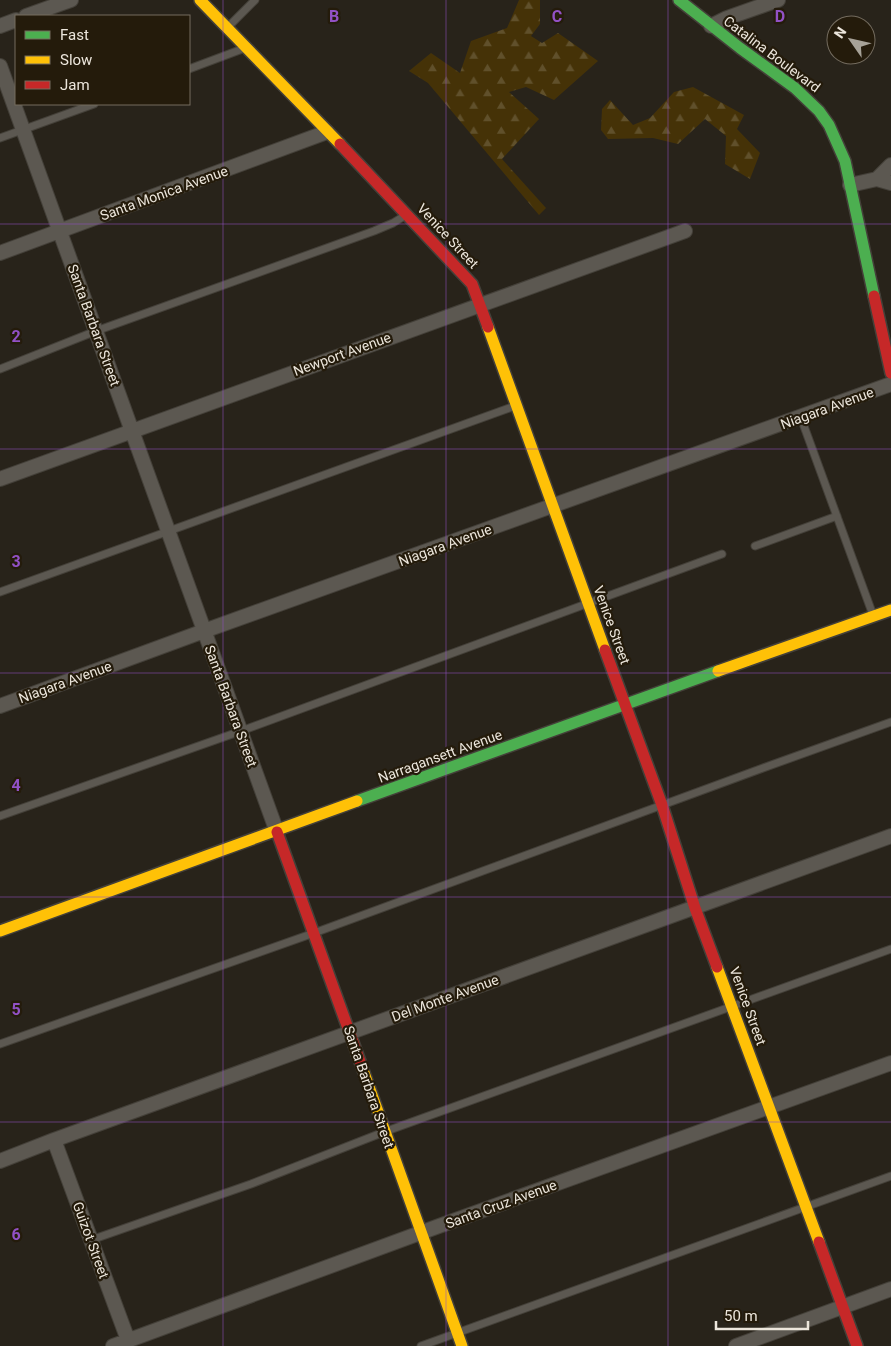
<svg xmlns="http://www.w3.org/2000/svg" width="891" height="1346" font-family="Roboto,sans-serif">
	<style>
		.forest { fill: url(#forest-firs) }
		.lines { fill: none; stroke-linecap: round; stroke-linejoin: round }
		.lane-casing { stroke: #444039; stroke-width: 9 }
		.street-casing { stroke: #444039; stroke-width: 16 }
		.fast-casing { stroke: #444039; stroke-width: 14 }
		.slow-casing { stroke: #444039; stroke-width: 14 }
		.jam-casing { stroke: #444039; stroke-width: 14 }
		.lane { stroke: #5c5851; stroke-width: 7 }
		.street { stroke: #5c5851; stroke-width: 14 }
		.fast { stroke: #4caf50; stroke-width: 11 }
		.slow { stroke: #ffc107; stroke-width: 11 }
		.jam { stroke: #c62828; stroke-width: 11 }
		.grid { fill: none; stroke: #9251c5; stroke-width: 1; stroke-opacity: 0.55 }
		.labels { text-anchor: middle; stroke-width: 4.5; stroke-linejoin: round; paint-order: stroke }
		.street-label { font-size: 14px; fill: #ece6dc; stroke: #241b0b }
		.grid-label { font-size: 16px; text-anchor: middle; font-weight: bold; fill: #9251c5; stroke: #241b0b; stroke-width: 4.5; stroke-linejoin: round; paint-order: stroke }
	</style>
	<defs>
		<pattern id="forest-firs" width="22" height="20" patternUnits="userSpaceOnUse" patternTransform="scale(1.25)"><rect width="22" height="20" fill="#453207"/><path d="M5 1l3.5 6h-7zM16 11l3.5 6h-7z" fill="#60502b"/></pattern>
	</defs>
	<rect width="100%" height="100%" fill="#28231a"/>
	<path class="forest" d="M 519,0 L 540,0 L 540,24 L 531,36 L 542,43 L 558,33 L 598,61 L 554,100 L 526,87 L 509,92 L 539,119 L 502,159 L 546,208 L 539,215 L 428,83 L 409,71 L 431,53 L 460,73 L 471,41 L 507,28 Z
		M 693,87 L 744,115 L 737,129 L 760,153 L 750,179 L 725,164 L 726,136 L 705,119 L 678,144 L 653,138 L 608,139 L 601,130 L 602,109 L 610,100 L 633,125 L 650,118 L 674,92 Z"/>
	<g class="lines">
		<g class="lane-casing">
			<path id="lane" d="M 229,26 L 255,0
				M 189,69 L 245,48
				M 0,138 L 94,104
				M 0,369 L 96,331 L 374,231 L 393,223 L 406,215
				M 801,418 L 873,615
				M 755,546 L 837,516
				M 0,592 L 515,406
				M 0,816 L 241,731 L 722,554
				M 0,1044 L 314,933 L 763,768 L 891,722
				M 91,1240 L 251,1184 L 384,1132 L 891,949
				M 421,1346 L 891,1176"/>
		</g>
		<g class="street-casing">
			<path id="street" d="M 26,16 L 71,0
				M 0,26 L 16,20
				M 711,26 L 727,18 L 778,0
				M 0,66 L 277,832
				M 877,179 L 891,183
				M 850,185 L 877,179 L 891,165
				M 0,253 L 327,132
				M 0,479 L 685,231
				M 0,706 L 204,631 L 891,384
				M 54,1140 L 128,1340
				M 0,1161 L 54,1140 L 891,836
				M 113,1346 L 439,1226 L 891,1063
				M 736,1346 L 891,1289"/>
		</g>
		<g class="fast-casing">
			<path id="fast" d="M 679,0 L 740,48 L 795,88 L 819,111 L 829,125 L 845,161 L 874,296
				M 357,801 L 718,671"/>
		</g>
		<g class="slow-casing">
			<path id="slow" d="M 200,0 L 340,144
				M 488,327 L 605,650
				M 718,671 L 891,610
				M 0,931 L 357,801
				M 717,967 L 819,1242
				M 362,1067 L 462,1346"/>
		</g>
		<g class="jam-casing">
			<path id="jam" d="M 340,144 L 472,284 L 488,327
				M 874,296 L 891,373
				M 605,650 L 662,805 L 695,908 L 717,967
				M 277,832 L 362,1067
				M 819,1242 L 857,1346"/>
		</g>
		<use href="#lane" class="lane"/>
		<use href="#street" class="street"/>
		<use href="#fast" class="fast"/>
		<use href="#slow" class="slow"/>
		<use href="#jam" class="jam"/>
	</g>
	<path class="grid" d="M 223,0 L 223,1346M 446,0 L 446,1346M 668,0 L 668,1346M 0,224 L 891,224M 0,449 L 891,449M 0,673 L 891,673M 0,897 L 891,897M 0,1122 L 891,1122"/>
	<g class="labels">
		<g class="street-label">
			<text transform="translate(772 54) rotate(37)" y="5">Catalina Boulevard</text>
			<text transform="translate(164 193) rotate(-20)" y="5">Santa Monica Avenue</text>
			<text transform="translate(448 236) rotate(47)" y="5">Venice Street</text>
			<text transform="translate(94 325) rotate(70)" y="5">Santa Barbara Street</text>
			<text transform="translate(342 354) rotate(-20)" y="5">Newport Avenue</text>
			<text transform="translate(827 408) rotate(-20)" y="5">Niagara Avenue</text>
			<text transform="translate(445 545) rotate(-20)" y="5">Niagara Avenue</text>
			<text transform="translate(612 625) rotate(70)" y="5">Venice Street</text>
			<text transform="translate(65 682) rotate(-20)" y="5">Niagara Avenue</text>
			<text transform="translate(231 706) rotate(70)" y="5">Santa Barbara Street</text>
			<text transform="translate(440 756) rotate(-20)" y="5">Narragansett Avenue</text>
			<text transform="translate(445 998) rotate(-20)" y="5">Del Monte Avenue</text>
			<text transform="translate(748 1006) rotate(70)" y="5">Venice Street</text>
			<text transform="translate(369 1087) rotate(71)" y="5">Santa Barbara Street</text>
			<text transform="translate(501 1204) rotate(-20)" y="5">Santa Cruz Avenue</text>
			<text transform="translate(91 1240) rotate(70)" y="5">Guizot Street</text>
		</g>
	</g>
	<g class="grid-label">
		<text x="334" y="22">B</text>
		<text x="557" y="22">C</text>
		<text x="780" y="22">D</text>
		<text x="16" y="342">2</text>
		<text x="16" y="567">3</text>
		<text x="16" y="791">4</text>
		<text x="16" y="1015">5</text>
		<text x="16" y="1240">6</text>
	</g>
	<rect x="15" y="15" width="175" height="90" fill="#241b0b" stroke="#746c5f"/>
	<rect x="25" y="31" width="25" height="8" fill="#4caf50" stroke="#746c5f"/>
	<text x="60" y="40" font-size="15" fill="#ece6dc">Fast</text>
	<rect x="25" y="56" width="25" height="8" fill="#ffc107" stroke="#746c5f"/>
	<text x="60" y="65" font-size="15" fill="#ece6dc">Slow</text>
	<rect x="25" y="81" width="25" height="8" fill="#c62828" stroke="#746c5f"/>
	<text x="60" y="90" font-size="15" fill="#ece6dc">Jam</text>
	<g transform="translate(851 40) rotate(304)"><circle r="24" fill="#241b0b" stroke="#746c5f"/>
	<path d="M0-4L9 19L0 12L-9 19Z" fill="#a7a298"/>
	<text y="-8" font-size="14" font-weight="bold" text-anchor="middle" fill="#ece6dc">N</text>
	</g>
	<path d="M716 1321v8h92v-8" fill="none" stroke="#ece6dc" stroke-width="2.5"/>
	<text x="724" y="1321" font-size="15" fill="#ece6dc" stroke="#241b0b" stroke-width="4" paint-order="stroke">50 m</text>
</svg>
